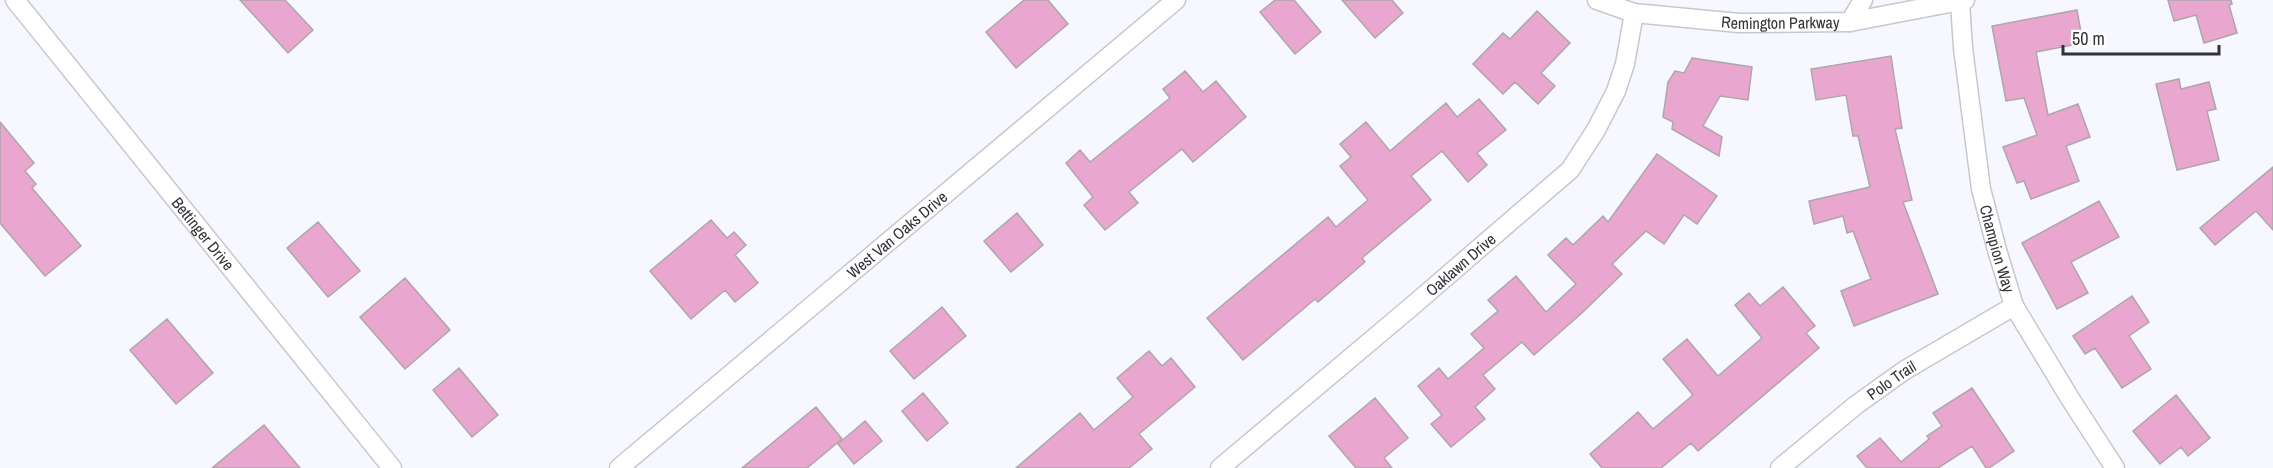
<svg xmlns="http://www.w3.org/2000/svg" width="2273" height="468" font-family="'Archivo Narrow',sans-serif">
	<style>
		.building { fill: #e9a7cf; stroke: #aea6aa; stroke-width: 1.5 }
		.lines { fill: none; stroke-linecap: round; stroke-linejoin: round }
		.minor-casing { stroke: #c6c7d0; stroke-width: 21 }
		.minor { stroke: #fff; stroke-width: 18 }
		.labels { text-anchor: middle; stroke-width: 5; stroke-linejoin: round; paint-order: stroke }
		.street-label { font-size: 16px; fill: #333337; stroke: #fff }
	</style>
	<rect width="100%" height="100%" fill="#f7f8ff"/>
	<path class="building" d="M 240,0 L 285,0 L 313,30 L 288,53 Z
		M 1024,0 L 1048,0 L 1068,24 L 1016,68 L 986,32 Z
		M 1275,0 L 1294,0 L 1321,32 L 1295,54 L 1260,12 Z
		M 1342,0 L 1392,0 L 1403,13 L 1375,38 Z
		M 2168,0 L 2231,0 L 2232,4 L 2229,5 L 2237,33 L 2204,43 L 2196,15 L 2174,21 Z
		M 2077,10 L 2083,43 L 2036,52 L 2048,115 L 2078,104 L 2090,137 L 2066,146 L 2079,181 L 2031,199 L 2024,181 L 2017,183 L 2003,147 L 2037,135 L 2024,98 L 2006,101 L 1992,26 Z
		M 1537,11 L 1570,43 L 1541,73 L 1555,86 L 1538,104 L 1515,82 L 1503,94 L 1473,64 L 1503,33 L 1510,39 Z
		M 1891,56 L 1902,128 L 1895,129 L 1912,200 L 1903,202 L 1938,294 L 1854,326 L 1841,291 L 1871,279 L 1853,231 L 1847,233 L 1843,216 L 1814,224 L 1809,201 L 1870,187 L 1858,136 L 1853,136 L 1846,95 L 1816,100 L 1811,69 Z
		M 1692,58 L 1752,67 L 1748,100 L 1720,96 L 1703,126 L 1722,137 L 1719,156 L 1672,129 L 1673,122 L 1663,117 L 1668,82 L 1675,71 L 1684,73 Z
		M 1185,71 L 1203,92 L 1216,81 L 1246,117 L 1193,162 L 1182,149 L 1129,192 L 1138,203 L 1105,230 L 1084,205 L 1093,197 L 1066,163 L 1080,150 L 1090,162 L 1170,98 L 1163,89 Z
		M 2179,79 L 2181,89 L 2209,82 L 2216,109 L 2207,111 L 2219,160 L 2177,170 L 2156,84 Z
		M 1479,99 L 1506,130 L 1477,153 L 1487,165 L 1468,182 L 1442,151 L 1411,176 L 1431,200 L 1362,258 L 1365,262 L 1318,302 L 1315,299 L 1243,360 L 1207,318 L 1328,217 L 1336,227 L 1368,200 L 1340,166 L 1351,157 L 1340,144 L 1366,122 L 1390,151 L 1446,103 L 1457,117 Z
		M 0,122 L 34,163 L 25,171 L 36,184 L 32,188 L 81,246 L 45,276 L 0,223 Z
		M 1657,154 L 1717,196 L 1697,224 L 1684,215 L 1664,244 L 1646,231 L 1612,264 L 1622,274 L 1583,312 L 1534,355 L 1522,342 L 1483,375 L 1495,389 L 1475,407 L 1485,419 L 1451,447 L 1431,424 L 1442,415 L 1418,386 L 1439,368 L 1448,379 L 1484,348 L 1471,334 L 1498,311 L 1488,300 L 1516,276 L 1546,312 L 1576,284 L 1548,255 L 1566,238 L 1573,245 L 1603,216 L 1608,222 Z
		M 2273,167 L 2273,230 L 2256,211 L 2215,245 L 2200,228 Z
		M 2099,201 L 2119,237 L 2071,262 L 2088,293 L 2057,309 L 2022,243 Z
		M 1017,213 L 1043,245 L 1011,272 L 984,241 Z
		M 711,220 L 727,238 L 734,232 L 746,245 L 735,255 L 758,283 L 735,302 L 725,290 L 691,319 L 650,271 Z
		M 318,222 L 360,271 L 328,297 L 287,248 Z
		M 405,278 L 450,330 L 405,369 L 360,317 Z
		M 1783,287 L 1815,326 L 1806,333 L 1819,348 L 1698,451 L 1691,443 L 1661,468 L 1602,468 L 1590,454 L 1638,412 L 1653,429 L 1693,395 L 1663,359 L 1687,339 L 1718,376 L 1762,338 L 1735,305 L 1749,293 L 1760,306 Z
		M 2132,296 L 2149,322 L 2129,336 L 2151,369 L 2122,388 L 2095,348 L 2085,354 L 2073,336 Z
		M 942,307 L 966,336 L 914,379 L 890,351 Z
		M 167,319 L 213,373 L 176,404 L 130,350 Z
		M 1149,351 L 1162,366 L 1171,358 L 1195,387 L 1139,434 L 1152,449 L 1129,468 L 1016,468 L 1080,413 L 1094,430 L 1133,397 L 1117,378 Z
		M 459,368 L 498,415 L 472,437 L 433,390 Z
		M 1972,388 L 2014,451 L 1989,468 L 1986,468 L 1972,446 L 1938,468 L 1867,468 L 1857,456 L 1880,438 L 1901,462 L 1929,439 L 1927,436 L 1942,426 L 1933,413 Z
		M 923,393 L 948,423 L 927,441 L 902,411 Z
		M 2176,395 L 2210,438 L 2188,456 L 2181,447 L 2160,464 L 2133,431 Z
		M 1375,398 L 1408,438 L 1384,458 L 1392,468 L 1356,468 L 1329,436 Z
		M 816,407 L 842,439 L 807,468 L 742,468 Z
		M 865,421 L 882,441 L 854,464 L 838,444 Z
		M 264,425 L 300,468 L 212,468 Z"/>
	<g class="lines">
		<g class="minor-casing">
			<g id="minor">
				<path id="s1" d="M 15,0 L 392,468"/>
				<path id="s2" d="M 1597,0 L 1634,13 L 1739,23 L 1850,22 L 1965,0"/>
				<path id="s3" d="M 1960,2 L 1963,48 L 1981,189 L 1997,250 L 2014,306 L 2071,400 L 2115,468"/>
				<path d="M 1850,22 L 1863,0"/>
				<path id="s4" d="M 619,468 L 1176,0"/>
				<path id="s5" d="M 1220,468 L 1411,307 L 1570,170 L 1596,130 L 1616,91 L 1625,64 L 1634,13"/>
				<path id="s6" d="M 1780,468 L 1856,405 L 1905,370 L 2014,306"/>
			</g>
		</g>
		<use href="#minor" class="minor"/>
	</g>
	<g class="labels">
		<g class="street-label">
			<text dy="6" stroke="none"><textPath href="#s2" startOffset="186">Remington Parkway</textPath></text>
			<text dy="6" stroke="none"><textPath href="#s4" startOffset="363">West Van Oaks Drive</textPath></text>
			<text dy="6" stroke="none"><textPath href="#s1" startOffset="300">Bettinger Drive</textPath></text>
			<text dy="6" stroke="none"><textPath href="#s3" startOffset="250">Champion Way</textPath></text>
			<text dy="6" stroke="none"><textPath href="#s5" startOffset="315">Oaklawn Drive</textPath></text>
			<text dy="6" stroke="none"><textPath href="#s6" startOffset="142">Polo Trail</textPath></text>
		</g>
	</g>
	<path d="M2063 45v9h156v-9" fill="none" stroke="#333337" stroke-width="3"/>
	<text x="2072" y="45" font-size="18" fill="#333337" stroke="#ffffff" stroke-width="4.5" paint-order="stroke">50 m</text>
</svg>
